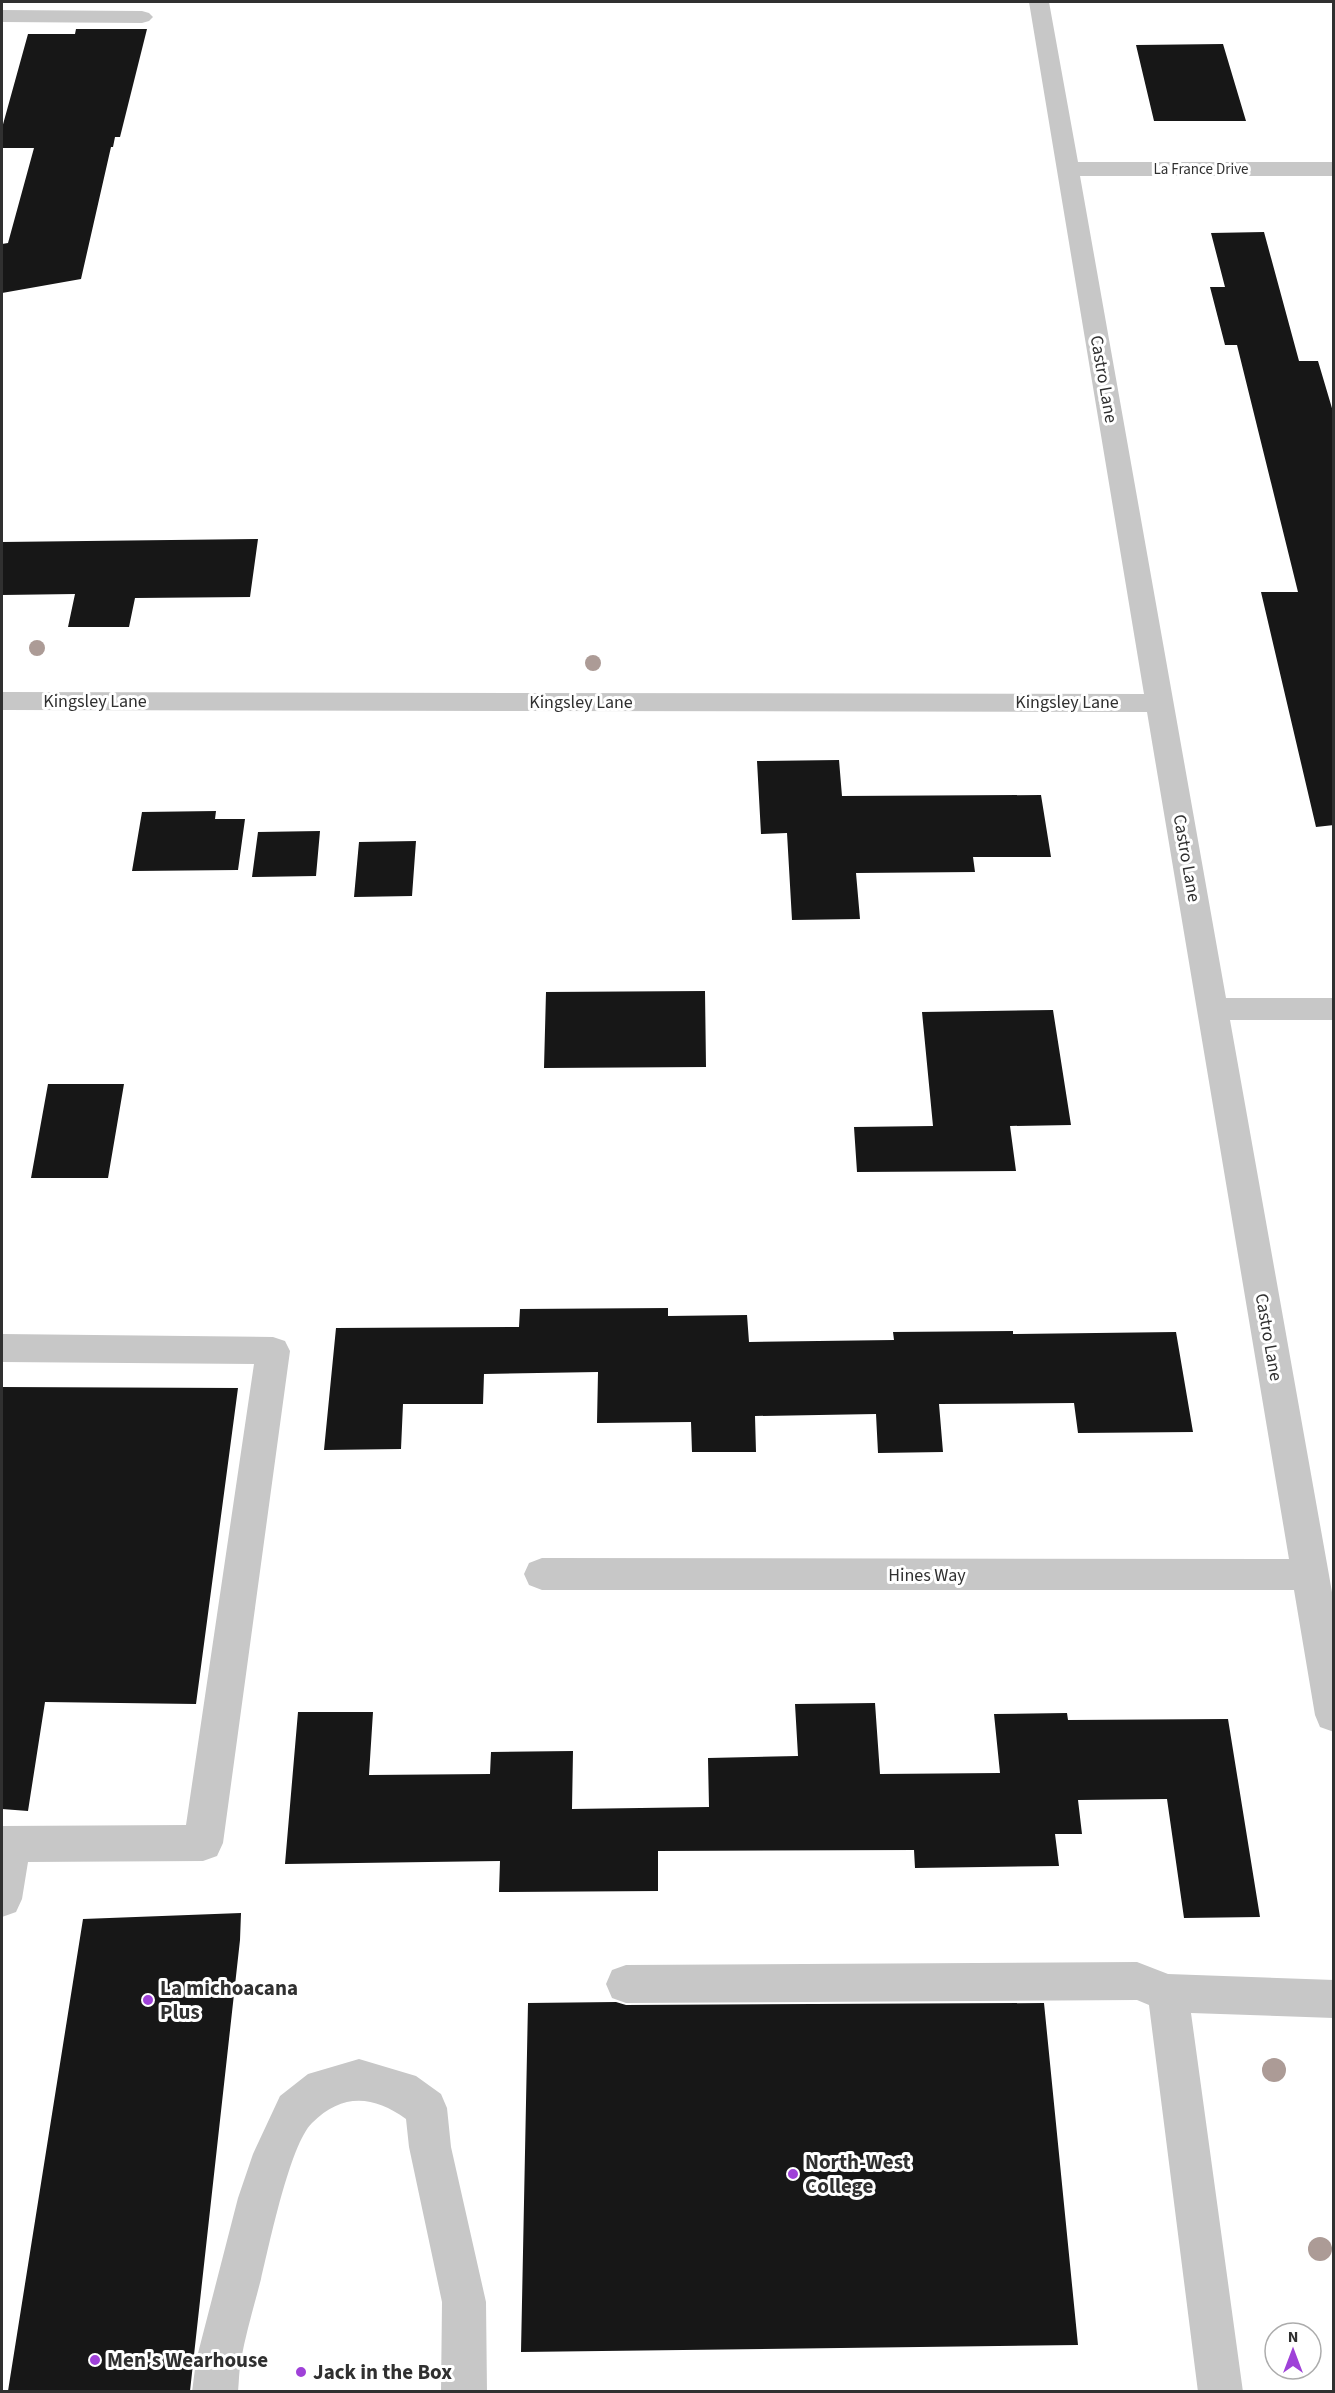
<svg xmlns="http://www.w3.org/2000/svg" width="1335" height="2393" font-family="'Source Sans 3',sans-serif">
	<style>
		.building { fill: #171717 }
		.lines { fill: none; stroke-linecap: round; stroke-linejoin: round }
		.minor { fill: #c7c7c7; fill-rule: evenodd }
		.tree { fill: #ac9b96 }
		.poi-dot { fill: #9f41d8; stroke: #fff; stroke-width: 2 }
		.labels { text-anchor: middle; stroke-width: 6; stroke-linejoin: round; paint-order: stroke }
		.far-street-label { font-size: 15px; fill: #303030; stroke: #fff }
		.street-label { font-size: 18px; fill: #303030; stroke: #fff }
		.near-poi-label { font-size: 21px; font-weight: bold; fill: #303030; stroke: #fff; text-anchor: start }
	</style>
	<rect width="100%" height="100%" fill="#fff"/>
	<path class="building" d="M 76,29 L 147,29 L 120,137 L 115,137 L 113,147 L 111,147 L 81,279 L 2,293 L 2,244 L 8,243 L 34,148 L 2,148 L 2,128 L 28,34 L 75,34 Z
		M 1223,44 L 1246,121 L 1154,121 L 1136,45 Z
		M 1264,232 L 1299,361 L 1318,361 L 1334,415 L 1334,825 L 1316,827 L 1261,592 L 1298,592 L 1237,345 L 1225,345 L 1210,287 L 1225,287 L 1211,233 Z
		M 258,539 L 250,597 L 135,598 L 129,627 L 68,627 L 75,594 L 2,595 L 2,542 Z
		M 839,760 L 842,796 L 1041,795 L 1051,857 L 973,857 L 975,872 L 856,873 L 860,919 L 792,920 L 787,833 L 761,834 L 757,761 Z
		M 216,811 L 215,819 L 245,819 L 238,870 L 132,871 L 142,812 Z
		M 320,831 L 316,876 L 252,877 L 258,832 Z
		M 416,841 L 412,896 L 354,897 L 359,842 Z
		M 705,991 L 706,1067 L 544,1068 L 546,992 Z
		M 1053,1010 L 1071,1125 L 1010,1126 L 1016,1171 L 857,1172 L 854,1127 L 933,1126 L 922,1012 Z
		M 48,1084 L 124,1084 L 108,1178 L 31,1178 Z
		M 668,1308 L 668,1316 L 747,1315 L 749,1342 L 894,1340 L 893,1332 L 1013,1331 L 1013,1334 L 1176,1332 L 1193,1432 L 1078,1433 L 1074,1403 L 939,1404 L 943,1452 L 878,1453 L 876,1414 L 755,1416 L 756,1452 L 692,1452 L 691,1422 L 597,1423 L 598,1372 L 484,1374 L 483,1404 L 403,1404 L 401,1449 L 324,1450 L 336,1328 L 519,1327 L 520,1309 Z
		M 2,1387 L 238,1388 L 196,1704 L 45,1702 L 28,1811 L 2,1809 Z
		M 875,1703 L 880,1774 L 1000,1773 L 994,1714 L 1067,1713 L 1068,1720 L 1228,1719 L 1260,1917 L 1184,1918 L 1167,1799 L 1078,1800 L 1082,1834 L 1055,1834 L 1059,1866 L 915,1868 L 914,1850 L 658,1851 L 658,1891 L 499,1892 L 500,1861 L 285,1864 L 298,1712 L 373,1712 L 369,1775 L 490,1774 L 491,1752 L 573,1751 L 572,1809 L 709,1807 L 708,1758 L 798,1756 L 795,1704 Z
		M 241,1913 L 240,1940 L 190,2391 L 8,2391 L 83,1919 Z
		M 616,2002 L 626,2005 L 1044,2003 L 1078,2345 L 521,2352 L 528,2003 Z"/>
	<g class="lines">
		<path class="minor" d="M 1029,2 L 1049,2 L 1078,162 L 1334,162 L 1334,176 L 1080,176 L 1226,998 L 1334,998 L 1334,1020 L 1230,1020 L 1329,1575 L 1334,1604 L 1334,1732 L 1320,1727 L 1315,1715 L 1294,1590 L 542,1590 L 529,1585 L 524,1574 L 529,1563 L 542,1558 L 1289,1559 L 1147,712 L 2,710 L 2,692 L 1144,694 Z
			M 2,10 L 142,11 L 149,13 L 153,17 L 149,21 L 142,23 L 2,22 Z
			M 2,1334 L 273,1337 L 285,1341 L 290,1351 L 223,1843 L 217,1856 L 203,1861 L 28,1862 L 22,1899 L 16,1912 L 2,1917 L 2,1826 L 186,1825 L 254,1364 L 2,1362 Z
			M 1137,1962 L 1168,1974 L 1334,1980 L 1334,2018 L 1191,2013 L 1243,2392 L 1198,2392 L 1149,2005 L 1137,2000 L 626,2003 L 612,1998 L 606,1984 L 612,1970 L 626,1965 Z
			M 359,2059 L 416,2076 L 441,2094 L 447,2108 L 451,2147 L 486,2302 L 487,2392 L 441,2392 L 442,2302 L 409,2147 L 406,2119 C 373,2095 342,2093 312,2123 C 290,2144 269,2246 261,2279 C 254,2306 246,2333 241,2360 C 239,2370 239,2381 238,2392 L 192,2392 L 196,2361 L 238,2198 L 253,2154 L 280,2096 L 308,2074 Z"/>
	</g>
	<g class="tree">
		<circle cx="37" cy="648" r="8"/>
		<circle cx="593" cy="663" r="8"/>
		<circle cx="1274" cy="2070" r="12"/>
		<circle cx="1320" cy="2249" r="12"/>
	</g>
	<g class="poi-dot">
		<circle cx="148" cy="2000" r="6"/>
		<circle cx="793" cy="2174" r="6"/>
		<circle cx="95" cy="2360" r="6"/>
		<circle cx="301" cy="2372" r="6"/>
	</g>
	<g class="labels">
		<g class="far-street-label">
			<text x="1201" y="174">La France Drive</text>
		</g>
		<g class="street-label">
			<text transform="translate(1104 379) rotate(80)" y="6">Castro Lane</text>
			<text x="95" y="707">Kingsley Lane</text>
			<text x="581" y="708">Kingsley Lane</text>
			<text x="1067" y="708">Kingsley Lane</text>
			<text transform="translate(1187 858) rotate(80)" y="6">Castro Lane</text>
			<text transform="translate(1269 1337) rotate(80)" y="6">Castro Lane</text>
			<text x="927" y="1581">Hines Way</text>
		</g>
		<g class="near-poi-label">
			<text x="160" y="1995">La michoacana<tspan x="160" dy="24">Plus</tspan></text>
			<text x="805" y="2169">North-West<tspan x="805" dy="24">College</tspan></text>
			<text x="107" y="2367">Men's Wearhouse</text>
			<text x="313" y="2379">Jack in the Box</text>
		</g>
	</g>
	<rect width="1335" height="2393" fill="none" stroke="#303030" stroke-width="6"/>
	<g transform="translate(1293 2351)"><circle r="28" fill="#ffffff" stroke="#acacac" stroke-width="1.5"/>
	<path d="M0-4.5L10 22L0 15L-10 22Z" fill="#9f41d8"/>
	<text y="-9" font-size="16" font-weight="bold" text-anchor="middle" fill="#303030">N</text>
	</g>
</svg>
